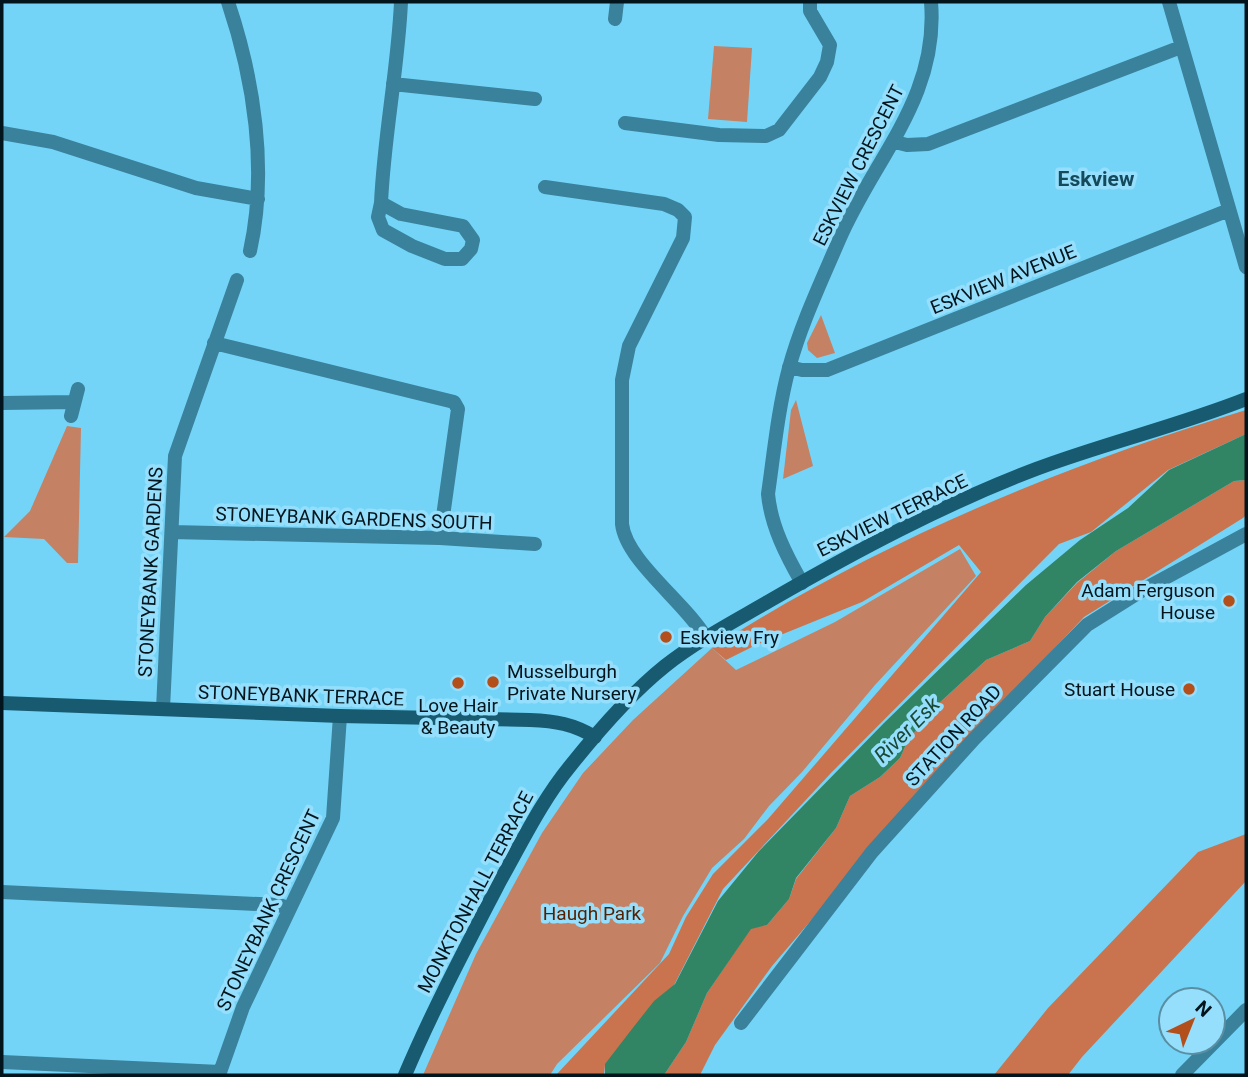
<svg xmlns="http://www.w3.org/2000/svg" width="1248" height="1077" font-family="Roboto,sans-serif">
	<style>
		.green { fill: #c58163 }
		.forest { fill: #c9744e }
		.water { fill: #318464 }
		.lines { fill: none; stroke-linecap: round; stroke-linejoin: round }
		.street { stroke: #3a819b; stroke-width: 14 }
		.secondary { stroke: #185b71; stroke-width: 14 }
		.poi-dot { fill: #b34f1a; stroke: #95dffc; stroke-width: 2.5 }
		.labels { text-anchor: middle; stroke-width: 7; stroke-linejoin: round; paint-order: stroke }
		.street-label { font-size: 19px; fill: #02151d; stroke: #95dffc }
		.poi-label { font-size: 19px; fill: #02151d; stroke: #95dffc; text-anchor: end }
		.park-label { font-size: 19px; fill: #551f01; stroke: #95dffc }
		.neighbourhood-label { font-size: 21px; font-weight: bold; fill: #144a5c; stroke: #95dffc }
		.water-label { font-size: 21px; font-style: italic; fill: #1a4835; stroke: #95dffc }
	</style>
	<rect width="100%" height="100%" fill="#73d4f8"/>
	<path class="green" d="M 714,46 L 752,48 L 747,122 L 708,119 Z
		M 821,315 L 835,353 L 817,358 L 808,350 L 807,343 Z
		M 796,400 L 813,466 L 783,479 L 791,410 Z
		M 67,426 L 81,428 L 78,563 L 67,563 L 44,539 L 4,537 L 30,511 Z
		M 960,549 L 976,576 L 875,685 L 802,772 L 769,806 L 744,839 L 712,868 L 683,916 L 660,963 L 557,1064 L 550,1075 L 423,1075 L 476,954 L 542,833 L 583,773 L 633,720 L 712,648 L 736,670 L 835,622 Z"/>
	<path class="forest" d="M 1246,410 L 1246,434 L 1168,470 L 1091,532 L 1059,544 L 831,773 L 723,889 L 671,991 L 605,1065 L 604,1075 L 556,1075 L 669,954 L 686,917 L 713,874 L 768,819 L 981,572 L 959,545 L 862,602 L 756,645 L 726,660 L 712,648 C 876,543 1061,466 1246,410 Z
		M 1246,480 L 1246,515 L 1243,518 L 1084,617 L 942,767 L 772,966 L 715,1045 L 700,1075 L 664,1075 L 686,1042 L 707,993 L 751,928 L 767,925 L 789,899 L 796,879 L 836,828 L 850,796 L 880,777 L 900,758 L 908,740 L 937,705 L 986,660 L 1030,641 L 1045,617 L 1077,583 L 1116,551 L 1234,481 Z
		M 1246,834 L 1246,881 L 1082,1057 L 1068,1075 L 994,1075 L 1048,1008 L 1198,852 Z"/>
	<path class="water" d="M 1246,434 L 1246,480 L 1234,481 L 1116,551 L 1077,582 L 1045,617 L 1030,641 L 986,660 L 937,705 L 908,740 L 900,758 L 880,777 L 850,796 L 836,828 L 796,878 L 789,899 L 767,925 L 751,929 L 707,993 L 686,1042 L 664,1075 L 605,1075 L 605,1064 L 632,1029 L 654,1001 L 675,984 L 718,901 L 759,851 L 884,723 L 1026,585 L 1080,540 L 1128,508 L 1169,470 Z"/>
	<g class="lines">
		<path class="street" d="M 228,2 C 254,79 268,170 250,251
			M 1169,2 L 1246,267
			M 615,19 L 617,2
			M 393,84 L 535,99
			M 625,123 L 719,135 L 766,136 L 779,130 L 820,77 L 827,62 L 830,45 L 810,11 L 810,2
			M 2,133 L 53,142 L 196,188 L 258,199
			M 895,142 L 907,145 L 928,144 L 1181,47
			M 545,187 L 664,204 L 678,210 L 685,217 L 683,238 L 629,346 L 622,380 L 622,524 C 626,561 686,603 706,638
			M 381,203 L 401,214 L 463,226 L 473,240 L 471,249 L 462,259 L 445,259 L 412,246 L 383,230 L 378,217 Z
			M 381,203 C 384,135 398,69 401,2
			M 214,343 L 454,402 L 458,409 L 440,538
			M 789,367 L 802,370 L 827,370 L 1229,210
			M 2,403 L 74,402
			M 71,416 L 78,389
			M 172,532 L 440,538 L 535,544
			M 802,583 C 786,555 771,526 768,494 C 774,452 778,409 789,368 C 801,324 821,282 839,240 C 874,158 939,98 931,2
			M 163,709 L 175,456 L 237,280
			M 2,892 L 279,905 L 288,908
			M 741,1023 L 872,852 L 974,739 L 1087,625 L 1141,591 L 1246,534
			M 2,1062 L 220,1072
			M 219,1075 L 243,1007 L 333,818 L 340,716
			M 1182,1075 L 1246,1010"/>
		<path class="secondary" d="M 2,703 L 340,716 L 530,720 C 556,721 573,724 595,737
			M 405,1075 C 433,1009 467,945 500,881 C 522,842 542,800 571,765 C 599,730 630,694 665,666 C 698,640 735,621 771,600 C 856,551 944,504 1036,469 C 1105,443 1178,426 1246,399"/>
	</g>
	<g class="poi-dot">
		<circle cx="1229" cy="601" r="7"/>
		<circle cx="666" cy="637" r="7"/>
		<circle cx="493" cy="682" r="7"/>
		<circle cx="458" cy="683" r="7"/>
		<circle cx="1189" cy="689" r="7"/>
	</g>
	<g class="labels">
		<g class="street-label">
			<text transform="translate(858 165) rotate(-63)" y="7">ESKVIEW CRESCENT</text>
			<text transform="translate(1003 279) rotate(-22)" y="7">ESKVIEW AVENUE</text>
			<text transform="translate(892 515) rotate(-26)" y="7">ESKVIEW TERRACE</text>
			<text transform="translate(354 518) rotate(2)" y="7">STONEYBANK GARDENS SOUTH</text>
			<text transform="translate(150 572) rotate(-87)" y="7">STONEYBANK GARDENS</text>
			<text transform="translate(301 695) rotate(2)" y="7">STONEYBANK TERRACE</text>
			<text transform="translate(953 735) rotate(-47)" y="7">STATION ROAD</text>
			<text transform="translate(475 892) rotate(-62)" y="7">MONKTONHALL TERRACE</text>
			<text transform="translate(268 910) rotate(-65)" y="7">STONEYBANK CRESCENT</text>
		</g>
		<g class="poi-label">
			<text x="1215" y="597">Adam Ferguson<tspan x="1215" dy="22">House</tspan></text>
			<text x="680" y="644" text-anchor="start">Eskview Fry</text>
			<text x="507" y="678" text-anchor="start">Musselburgh<tspan x="507" dy="22">Private Nursery</tspan></text>
			<text x="1175" y="696">Stuart House</text>
			<text x="458" y="712" text-anchor="middle">Love Hair<tspan x="458" dy="22">&amp; Beauty</tspan></text>
		</g>
		<g class="park-label">
			<text x="592" y="920">Haugh Park</text>
		</g>
		<g class="neighbourhood-label">
			<text x="1096" y="186">Eskview</text>
		</g>
		<g class="water-label">
			<text transform="translate(907 730) rotate(-45)" y="7">River Esk</text>
		</g>
	</g>
	<rect width="1248" height="1077" fill="none" stroke="#02151d" stroke-width="7"/>
	<g transform="translate(1192 1021) rotate(43)"><circle r="33" fill="#95dffc" stroke="#5a8ea3" stroke-width="2"/>
	<path d="M0-5L12 26L0 18L-12 26Z" fill="#b34f1a"/>
	<text y="-10" font-size="19" font-weight="bold" text-anchor="middle" fill="#02151d">N</text>
	</g>
</svg>
